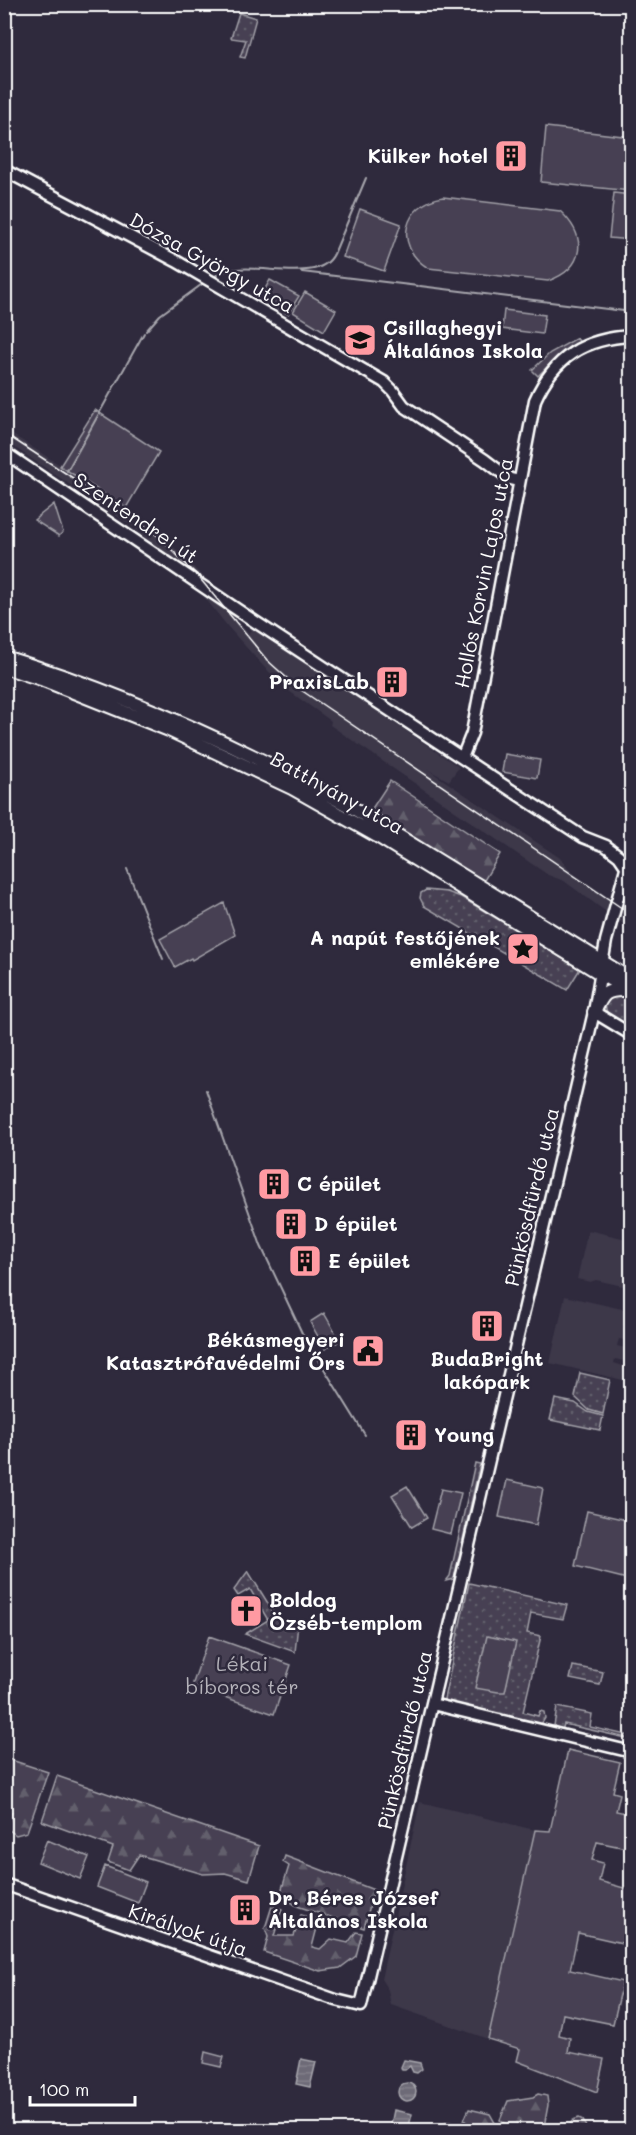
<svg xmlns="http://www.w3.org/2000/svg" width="636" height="2135" font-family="Mali,sans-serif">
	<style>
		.built { fill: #3c3749 }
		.grass { fill: url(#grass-dots); stroke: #a2a0a8; stroke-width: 1.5 }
		.forest { fill: url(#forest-firs); stroke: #a2a0a8; stroke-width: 1.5 }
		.park { fill: #464152; stroke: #a2a0a8; stroke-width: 1.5 }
		.water { fill: url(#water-rules); stroke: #a7a6ad; stroke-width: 1.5 }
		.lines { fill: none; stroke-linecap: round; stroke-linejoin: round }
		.stream { stroke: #a7a6ad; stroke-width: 2 }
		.secondary-casing { stroke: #fff; stroke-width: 15 }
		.primary-casing { stroke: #fff; stroke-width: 16 }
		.secondary { stroke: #2f2a3d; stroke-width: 10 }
		.primary { stroke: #2f2a3d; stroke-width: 12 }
		.tram { stroke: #fff; stroke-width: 1.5 }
		.labels { text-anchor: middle; stroke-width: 5; stroke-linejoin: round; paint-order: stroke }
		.poi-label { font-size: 20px; font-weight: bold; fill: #fff; stroke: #2f2a3d; text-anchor: start }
		.street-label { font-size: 20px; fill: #fff; stroke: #2f2a3d }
		.park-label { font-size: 20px; fill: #b5b3ba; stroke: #2f2a3d }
	</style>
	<defs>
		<pattern id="grass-dots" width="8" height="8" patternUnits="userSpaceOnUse" patternTransform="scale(1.5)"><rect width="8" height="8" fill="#464152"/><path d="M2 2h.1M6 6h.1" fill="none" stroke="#625e6c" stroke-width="1.8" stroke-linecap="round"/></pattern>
		<pattern id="forest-firs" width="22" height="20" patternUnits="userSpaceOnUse" patternTransform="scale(1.5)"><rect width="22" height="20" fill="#464152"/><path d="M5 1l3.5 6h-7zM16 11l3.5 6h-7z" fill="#625e6c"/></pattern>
		<pattern id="water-rules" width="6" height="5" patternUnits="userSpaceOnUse" patternTransform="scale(1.5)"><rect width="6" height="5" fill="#6d6a77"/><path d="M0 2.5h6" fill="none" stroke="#83808b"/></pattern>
	</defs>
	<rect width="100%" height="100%" fill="#2f2a3d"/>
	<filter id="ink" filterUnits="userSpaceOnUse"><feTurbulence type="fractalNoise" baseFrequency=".0167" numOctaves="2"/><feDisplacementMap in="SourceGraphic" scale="12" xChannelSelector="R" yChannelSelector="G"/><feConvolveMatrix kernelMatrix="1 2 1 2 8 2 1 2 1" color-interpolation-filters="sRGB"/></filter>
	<g filter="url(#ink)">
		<path class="built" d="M 4,429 L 120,504 L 168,541 L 202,576 L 248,634 L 253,627 L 459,767 L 449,781 L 427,769 L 560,858 L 571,872 L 631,913 L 631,930 L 564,881 L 548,875 L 330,725 L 331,721 L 289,691 L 264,667 L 228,627 L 178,564 L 133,527 L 5,441 Z
			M 588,1230 L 631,1240 L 631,1288 L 596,1280 L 590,1282 L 577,1279 Z
			M 565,1296 L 631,1311 L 628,1325 L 623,1325 L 623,1328 L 627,1329 L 625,1340 L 619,1339 L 617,1346 L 630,1349 L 627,1362 L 615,1359 L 614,1363 L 626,1367 L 623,1380 L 550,1363 Z
			M 420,1802 L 535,1830 L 488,2039 L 391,2005 L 388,1990 L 381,1979 Z"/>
		<path class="grass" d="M 239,13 L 256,18 L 245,58 L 240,57 L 246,40 L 231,38 Z
			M 426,890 L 447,892 L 461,897 L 580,969 L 567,990 L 424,906 L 420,898 L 421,893 Z
			M 610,994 L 623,995 L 631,1000 L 631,1030 C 617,1021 596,1013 610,994 Z
			M 580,1373 L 610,1380 L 603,1414 L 589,1410 L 575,1397 Z
			M 555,1399 L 575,1403 L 588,1412 L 603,1416 L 600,1430 L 550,1420 Z
			M 475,1463 L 480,1464 L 454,1579 L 446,1581 L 450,1576 Z
			M 248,1571 L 277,1618 L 284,1622 L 298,1624 L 295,1652 L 245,1634 L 268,1620 L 250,1589 L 238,1596 L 234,1590 Z
			M 469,1583 L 567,1605 L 563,1619 L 531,1613 L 527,1633 L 541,1636 L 523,1712 L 538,1716 L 540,1711 L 544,1712 L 545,1718 L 542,1723 L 535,1726 L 447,1705 L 444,1699 Z
			M 573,1666 L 603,1672 L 600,1685 L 570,1679 Z
			M 557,1707 L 592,1714 L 590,1727 L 631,1736 L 631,1739 L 564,1724 L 562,1731 L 554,1726 Z
			M 448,2122 L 466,2125 L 473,2130 L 432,2130 L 440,2125 Z"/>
		<path class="forest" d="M 390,781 L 500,854 L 483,882 L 371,810 Z
			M 5,1758 L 48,1772 L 27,1832 L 16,1835 L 6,1828 L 12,1812 L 5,1810 Z
			M 57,1776 L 259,1846 L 249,1880 L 225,1873 L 203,1874 L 139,1855 L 129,1870 L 108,1862 L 113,1847 L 42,1821 Z
			M 285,1856 L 374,1890 L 364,1928 L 297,1906 L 280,1895 L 289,1866 L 283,1862 Z
			M 272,1906 L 282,1909 L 274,1936 L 294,1936 L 301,1915 L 319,1920 L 312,1947 L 320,1949 L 331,1939 L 348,1943 L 356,1932 L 362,1933 L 356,1956 L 340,1968 L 320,1971 L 264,1952 L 268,1937 L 265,1928 Z
			M 538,2094 L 547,2096 L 548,2105 L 544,2127 L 547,2130 L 513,2130 L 500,2120 L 508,2101 L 533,2097 Z
			M 469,2109 L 490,2114 L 499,2130 L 475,2130 L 464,2120 Z
			M 579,2118 L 583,2120 L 587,2130 L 567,2130 C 572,2124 569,2120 579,2118 Z"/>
		<path class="park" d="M 546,127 L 631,137 L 631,191 L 541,182 Z
			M 614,193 L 631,195 L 631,240 L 609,238 Z
			M 443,197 L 560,211 C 588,237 585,268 548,281 L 428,268 C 393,246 403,204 443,197 Z
			M 360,209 L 401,224 L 384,271 L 343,257 Z
			M 270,280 L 299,296 L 288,314 L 260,298 Z
			M 305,292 L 336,310 L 324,331 L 293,312 Z
			M 504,310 L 545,315 L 542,334 L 502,329 Z
			M 577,338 L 580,343 L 551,363 L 538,376 L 532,370 L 550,353 Z
			M 95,410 L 159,452 L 126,508 L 60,466 Z
			M 54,504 L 63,532 L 59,536 L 34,520 Z
			M 505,754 L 540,760 L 537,778 L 502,772 Z
			M 224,903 L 235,935 L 192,960 L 191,958 L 175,967 L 160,939 Z
			M 324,1313 L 340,1341 L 325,1349 L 310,1322 Z
			M 507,1480 L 543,1488 L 536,1525 L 499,1517 Z
			M 407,1486 L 427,1518 L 412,1527 L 392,1495 Z
			M 441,1489 L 461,1493 L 451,1534 L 431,1529 Z
			M 587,1511 L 631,1521 L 631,1580 L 575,1566 Z
			M 209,1636 L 291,1665 L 274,1714 L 192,1686 Z
			M 487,1636 L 516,1642 L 505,1692 L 498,1692 L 475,1688 Z
			M 568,1750 L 620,1762 L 613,1792 L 620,1794 L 616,1811 L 631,1814 L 631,1849 L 597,1842 L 592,1860 L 603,1863 L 599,1881 L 631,1890 L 631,1945 L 578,1933 L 570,1970 L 623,1982 L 613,2024 L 563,2014 L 559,2035 L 570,2038 L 568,2052 L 604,2059 L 597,2092 L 517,2061 L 520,2049 L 488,2039 L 535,1830 L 550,1831 Z
			M 47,1840 L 89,1857 L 80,1879 L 38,1862 Z
			M 105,1866 L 146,1882 L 138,1903 L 97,1887 Z
			M 205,2052 L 224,2057 L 221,2067 L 203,2063 Z"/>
		<path class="water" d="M 301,2059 L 316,2062 L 310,2087 L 296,2084 Z
			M 404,2060 L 420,2063 L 422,2069 L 417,2073 L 413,2072 L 410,2066 L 405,2070 L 402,2070 L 401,2067 Z
			M398 2092a9 9 0 1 1 18 0a9 9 0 1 1-18 0Z
			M 394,2110 L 412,2114 L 408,2130 L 390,2130 Z"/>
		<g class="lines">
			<path class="stream" d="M 302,272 L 418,286
				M 215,276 C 245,255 317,289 334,254 L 366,178
				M 420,286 L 632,312
				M 146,331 L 160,315 L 205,282
				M 67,471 L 144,333
				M 127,869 L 163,959
				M 206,1090 L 261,1246 L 302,1333 L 365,1435"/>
			<g class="secondary-casing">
				<path id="secondary" d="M 4,170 L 176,261 L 384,382 L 393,391 L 404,406 L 485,460 L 510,479 L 519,481
					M 4,452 L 254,621 L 462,758 L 583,837 L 606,846 L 619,856 L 630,872
					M 462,758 L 472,733 L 535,400 C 554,357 585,338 632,336
					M 594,1012 L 632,1035
					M 432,1704 L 632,1752
					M 4,1884 L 336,2000 L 361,2006 L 594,1012 L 606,941 L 626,868"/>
			</g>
			<g class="primary-casing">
				<path id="primary" d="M 4,657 C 126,694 242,747 353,808 L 632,980
					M 4,667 L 41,679 L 169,730 L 292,788 L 377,836 L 632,993
					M 594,1012 C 603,994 605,989 626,990"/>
			</g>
			<use href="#secondary" class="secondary"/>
			<use href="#primary" class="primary"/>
			<path class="tram" d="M 4,433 L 131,516 L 159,537 L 197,575 L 267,660 L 298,688 L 632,915"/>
		</g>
	</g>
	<defs>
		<g id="building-square" transform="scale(1.725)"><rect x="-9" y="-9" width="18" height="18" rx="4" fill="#ff9aa2" stroke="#2f2a3d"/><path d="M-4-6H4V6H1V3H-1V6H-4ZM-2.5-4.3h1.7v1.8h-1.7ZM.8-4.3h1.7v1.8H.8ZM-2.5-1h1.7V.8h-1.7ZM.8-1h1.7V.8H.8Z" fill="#111"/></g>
		<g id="school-square" transform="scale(1.725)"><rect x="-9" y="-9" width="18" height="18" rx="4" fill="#ff9aa2" stroke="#2f2a3d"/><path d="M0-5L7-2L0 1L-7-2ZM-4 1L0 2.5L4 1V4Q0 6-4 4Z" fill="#111"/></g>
		<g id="sight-square" transform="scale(1.725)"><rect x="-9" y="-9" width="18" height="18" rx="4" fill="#ff9aa2" stroke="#2f2a3d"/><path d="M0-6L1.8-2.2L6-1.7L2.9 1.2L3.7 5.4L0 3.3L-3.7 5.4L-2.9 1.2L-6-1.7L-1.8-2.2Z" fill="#111"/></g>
		<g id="civic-square" transform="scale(1.725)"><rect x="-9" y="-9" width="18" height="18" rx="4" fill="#ff9aa2" stroke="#2f2a3d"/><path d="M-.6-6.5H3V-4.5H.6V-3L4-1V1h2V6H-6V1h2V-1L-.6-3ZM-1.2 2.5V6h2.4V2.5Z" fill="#111"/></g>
		<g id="church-square" transform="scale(1.725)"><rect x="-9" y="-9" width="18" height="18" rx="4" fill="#ff9aa2" stroke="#2f2a3d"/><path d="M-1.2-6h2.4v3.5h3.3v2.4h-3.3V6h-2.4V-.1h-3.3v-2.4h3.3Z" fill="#111"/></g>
	</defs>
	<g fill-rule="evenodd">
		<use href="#building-square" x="511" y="156"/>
		<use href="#school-square" x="360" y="340"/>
		<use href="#building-square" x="392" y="682"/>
		<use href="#sight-square" x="523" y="949"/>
		<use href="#building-square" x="274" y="1184"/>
		<use href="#building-square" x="291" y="1224"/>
		<use href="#building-square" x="305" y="1261"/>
		<use href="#building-square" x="487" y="1326"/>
		<use href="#civic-square" x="368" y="1351"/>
		<use href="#building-square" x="411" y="1435"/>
		<use href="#church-square" x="246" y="1611"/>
		<use href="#building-square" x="245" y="1910"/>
	</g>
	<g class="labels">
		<g class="poi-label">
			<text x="488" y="163" text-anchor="end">Külker hotel</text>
			<text x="383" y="335">Csillaghegyi<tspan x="383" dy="23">Általános Iskola</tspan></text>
			<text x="369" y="689" text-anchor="end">PraxisLab</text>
			<text x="500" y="945" text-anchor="end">A napút festőjének<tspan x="500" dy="23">emlékére</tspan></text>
			<text x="297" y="1191">C épület</text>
			<text x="314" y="1231">D épület</text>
			<text x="328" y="1268">E épület</text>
			<text x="345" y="1347" text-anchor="end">Békásmegyeri<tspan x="345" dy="23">Katasztrófavédelmi Őrs</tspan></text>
			<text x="487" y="1366" text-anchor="middle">BudaBright<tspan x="487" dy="23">lakópark</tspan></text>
			<text x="434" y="1442">Young</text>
			<text x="269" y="1607">Boldog<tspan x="269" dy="23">Özséb-templom</tspan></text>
			<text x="268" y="1905">Dr. Béres József<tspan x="268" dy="23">Általános Iskola</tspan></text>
		</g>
		<g class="street-label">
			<text transform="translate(212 263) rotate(29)" y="7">Dózsa György utca</text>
			<text transform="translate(136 518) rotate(34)" y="7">Szentendrei út</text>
			<text transform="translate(484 573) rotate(-79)" y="7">Hollós Korvin Lajos utca</text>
			<text transform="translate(337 793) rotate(29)" y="7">Batthyány utca</text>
			<text transform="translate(532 1197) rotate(-77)" y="7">Pünkösdfürdő utca</text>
			<text transform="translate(405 1740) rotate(-77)" y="7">Pünkösdfürdő utca</text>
			<text transform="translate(188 1930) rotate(19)" y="7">Királyok útja</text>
		</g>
		<g class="park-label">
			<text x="242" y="1671">Lékai<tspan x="242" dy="23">bíboros tér</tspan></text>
		</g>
	</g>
	<rect width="636" height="2135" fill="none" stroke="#2f2a3d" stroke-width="24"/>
	<rect x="12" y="12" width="612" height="2111" fill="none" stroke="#fff" stroke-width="2" filter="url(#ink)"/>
	<path d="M30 2096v9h105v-9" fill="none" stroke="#ffffff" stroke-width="3"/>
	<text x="39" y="2096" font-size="18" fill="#ffffff" stroke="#2f2a3d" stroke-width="4.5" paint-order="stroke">100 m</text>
</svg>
